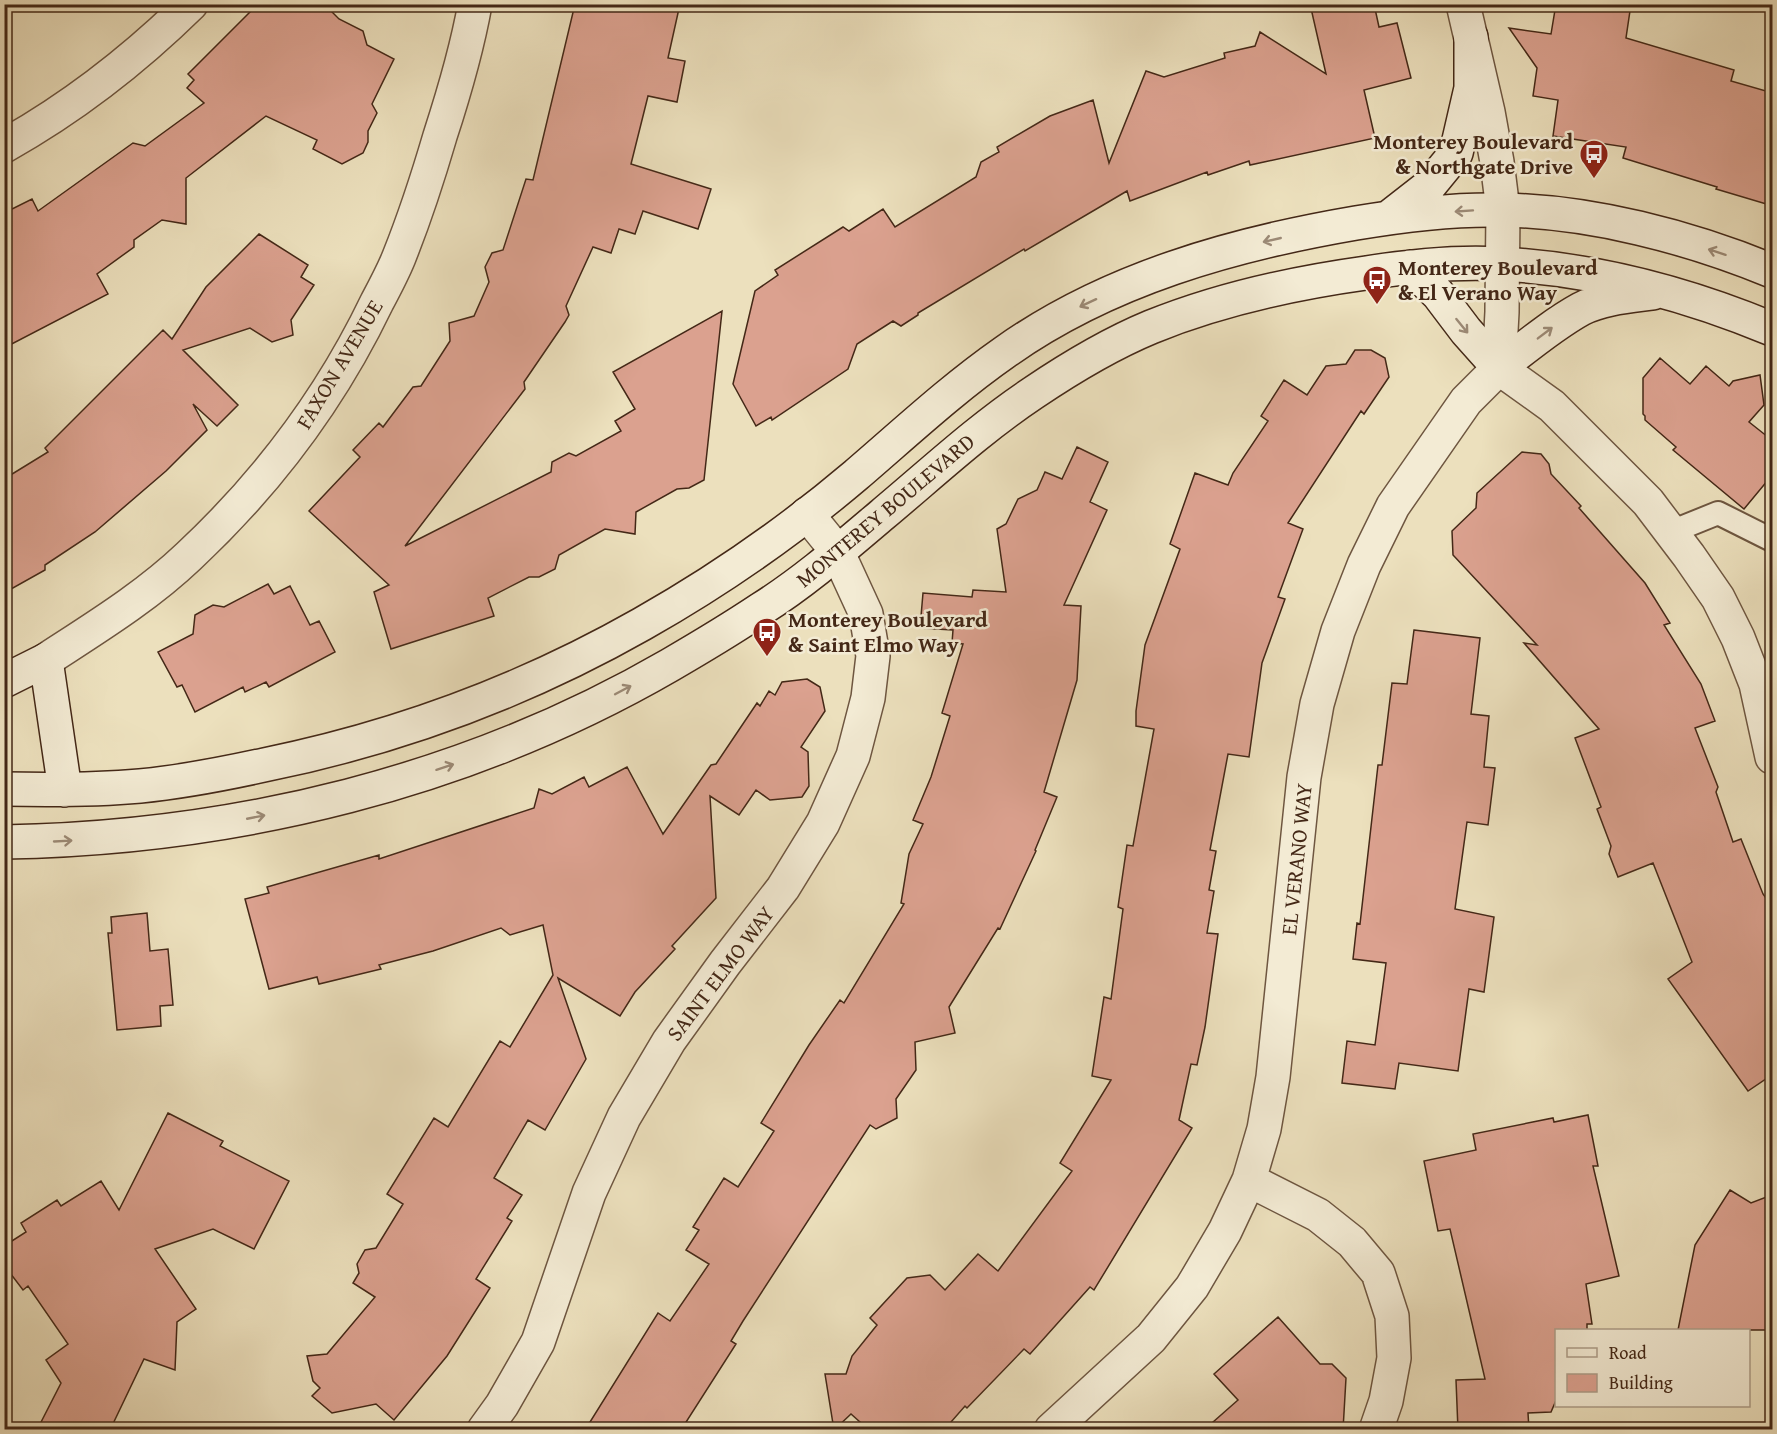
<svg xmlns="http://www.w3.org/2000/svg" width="1777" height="1434" font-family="'Gentium Book Plus',serif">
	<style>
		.building { fill: #dba18f; stroke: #442817; stroke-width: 1.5 }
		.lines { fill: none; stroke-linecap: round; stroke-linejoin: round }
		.lane-casing { stroke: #6e5640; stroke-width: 26 }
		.street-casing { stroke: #6e5640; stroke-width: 36 }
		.secondary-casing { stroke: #442817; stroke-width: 36 }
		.lane { stroke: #f3ebd4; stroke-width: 22 }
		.street { stroke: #f3ebd4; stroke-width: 33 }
		.secondary { stroke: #f3ebd4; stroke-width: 33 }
		.oneway { stroke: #9c8a76 }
		.labels { text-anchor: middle; stroke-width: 5; stroke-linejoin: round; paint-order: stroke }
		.poi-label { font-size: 22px; font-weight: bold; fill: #442817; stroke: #f3ebd4; text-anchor: start }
		.street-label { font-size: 22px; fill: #442817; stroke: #f3ebd4 }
	</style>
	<rect width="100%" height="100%" fill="#ece0bd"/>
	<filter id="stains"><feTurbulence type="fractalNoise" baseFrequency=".00333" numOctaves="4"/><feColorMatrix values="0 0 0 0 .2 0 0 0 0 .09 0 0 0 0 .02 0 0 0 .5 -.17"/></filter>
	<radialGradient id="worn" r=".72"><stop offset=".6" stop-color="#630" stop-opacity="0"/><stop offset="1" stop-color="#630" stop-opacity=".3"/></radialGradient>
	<path class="building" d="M 264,4 L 324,4 L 339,19 L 363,31 L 367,45 L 394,59 L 372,104 L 377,113 L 368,131 L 368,142 L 363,153 L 342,164 L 313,149 L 317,140 L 266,116 L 186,178 L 186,224 L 162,220 L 134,240 L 134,247 L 97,274 L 108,294 L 4,348 L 4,213 L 32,199 L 38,211 L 133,143 L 145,146 L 204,103 L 187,88 L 194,80 L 188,74 L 251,11 L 258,11 Z
		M 575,4 L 680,4 L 668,58 L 685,61 L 677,102 L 648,96 L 631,164 L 711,189 L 698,229 L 643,211 L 635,234 L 619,229 L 611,253 L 593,247 L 566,306 L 569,315 L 565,322 L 524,382 L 525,389 L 405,546 L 551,472 L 552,462 L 569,453 L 576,456 L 621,431 L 615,421 L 635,409 L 613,372 L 722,311 L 704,480 L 689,488 L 677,489 L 636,512 L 635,534 L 605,529 L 559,555 L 555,569 L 539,577 L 529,577 L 488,598 L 494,616 L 391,649 L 374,592 L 389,585 L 309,511 L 360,457 L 353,450 L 379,423 L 383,427 L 413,387 L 421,386 L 450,341 L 449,323 L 474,316 L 489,282 L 485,267 L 492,253 L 503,250 L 526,179 L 533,180 Z
		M 1310,4 L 1374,4 L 1379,27 L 1397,23 L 1411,78 L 1364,90 L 1375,138 L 1250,165 L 1249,161 L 1208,175 L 1207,172 L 1130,201 L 1127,191 L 1025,251 L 1024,249 L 918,313 L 918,315 L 901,326 L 893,321 L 857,344 L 848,369 L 772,420 L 771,417 L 756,426 L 733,384 L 755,291 L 778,275 L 775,270 L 843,227 L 849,231 L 883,209 L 895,227 L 976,177 L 981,162 L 999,152 L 997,147 L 1050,116 L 1093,100 L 1109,163 L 1146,71 L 1164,77 L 1225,58 L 1224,53 L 1255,46 L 1260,32 L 1326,74 Z
		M 1556,4 L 1631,4 L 1626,38 L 1734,70 L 1731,81 L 1773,93 L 1773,206 L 1716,189 L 1717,187 L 1623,158 L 1626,147 L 1553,136 L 1558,100 L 1533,96 L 1537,68 L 1509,28 L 1551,34 Z
		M 259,234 L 308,265 L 301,277 L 314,285 L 291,320 L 293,335 L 272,342 L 250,328 L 183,350 L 238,405 L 217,426 L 193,404 L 207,430 L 166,471 L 95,532 L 45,565 L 45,570 L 4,593 L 4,479 L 48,452 L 45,448 L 163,330 L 172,339 L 206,287 Z
		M 1355,350 L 1371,350 L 1385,358 L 1389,377 L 1364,414 L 1361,411 L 1288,523 L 1303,529 L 1278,597 L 1285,599 L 1262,663 L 1249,757 L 1228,754 L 1210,850 L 1216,851 L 1209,890 L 1214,891 L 1207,933 L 1218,934 L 1205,1027 L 1197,1065 L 1191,1064 L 1179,1120 L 1192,1128 L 1094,1290 L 1090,1287 L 1030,1354 L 1024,1349 L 967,1408 L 965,1406 L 944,1430 L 869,1430 L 851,1414 L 834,1430 L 825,1374 L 846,1374 L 852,1356 L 877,1325 L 870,1318 L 907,1278 L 930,1275 L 945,1290 L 978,1254 L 998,1271 L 1072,1171 L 1060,1163 L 1111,1080 L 1092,1076 L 1104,997 L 1111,999 L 1123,909 L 1118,907 L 1127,845 L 1133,846 L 1154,729 L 1136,726 L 1136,711 L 1145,645 L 1180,549 L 1170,544 L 1195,473 L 1228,485 L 1233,473 L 1268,421 L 1261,416 L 1284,380 L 1307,395 L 1326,366 L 1346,364 Z
		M 1660,358 L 1690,384 L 1706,366 L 1729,386 L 1733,381 L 1760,375 L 1764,405 L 1749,422 L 1773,441 L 1773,474 L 1744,509 L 1673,450 L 1676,447 L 1645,420 L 1645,416 L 1643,414 L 1643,378 Z
		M 1077,447 L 1108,462 L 1090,502 L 1107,510 L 1064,605 L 1081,606 L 1077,680 L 1044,792 L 1057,797 L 1035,850 L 1036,851 L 1000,929 L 998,928 L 949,1007 L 955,1033 L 915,1042 L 916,1070 L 896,1099 L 897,1118 L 876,1129 L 870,1125 L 743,1321 L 731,1341 L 736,1344 L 681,1430 L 585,1430 L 658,1313 L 670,1321 L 709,1264 L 686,1250 L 699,1230 L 693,1227 L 724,1178 L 738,1187 L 774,1131 L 761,1123 L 809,1045 L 840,1000 L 844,1003 L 904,904 L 901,903 L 909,854 L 923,824 L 913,820 L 931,777 L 950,716 L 942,713 L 963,644 L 952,643 L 953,630 L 920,628 L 923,593 L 972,597 L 973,590 L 1006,592 L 997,529 L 1006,524 L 1018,499 L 1037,490 L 1045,472 L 1062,479 Z
		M 1522,452 L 1541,454 L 1549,464 L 1551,474 L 1581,506 L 1579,508 L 1645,583 L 1670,623 L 1664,625 L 1701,684 L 1715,721 L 1695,728 L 1718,787 L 1716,792 L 1733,842 L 1741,839 L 1763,894 L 1773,908 L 1773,1074 L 1748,1091 L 1668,979 L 1692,962 L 1653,863 L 1618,877 L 1609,854 L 1611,846 L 1597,809 L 1601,807 L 1575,738 L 1599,729 L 1524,643 L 1537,645 L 1453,555 L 1452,531 L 1476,508 L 1477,493 Z
		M 268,584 L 274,594 L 290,586 L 310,625 L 319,621 L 335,652 L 269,687 L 266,682 L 245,692 L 243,687 L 195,712 L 182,685 L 177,687 L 158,652 L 193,634 L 195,615 L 213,605 L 224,607 Z
		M 1414,630 L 1480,638 L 1471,714 L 1489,716 L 1484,767 L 1495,768 L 1488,825 L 1467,822 L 1455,909 L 1494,917 L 1484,992 L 1469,989 L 1458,1071 L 1399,1063 L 1395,1089 L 1342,1083 L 1347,1041 L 1375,1045 L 1386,963 L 1353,959 L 1357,923 L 1360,924 L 1378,765 L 1382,765 L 1392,683 L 1407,684 Z
		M 807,679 L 820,687 L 825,711 L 801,747 L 808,752 L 809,786 L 802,797 L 770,800 L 756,790 L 739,815 L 710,796 L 716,898 L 672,946 L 675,949 L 635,992 L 620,1016 L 558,978 L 586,1059 L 545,1130 L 528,1120 L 494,1178 L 522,1195 L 507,1218 L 512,1221 L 476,1279 L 490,1288 L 447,1356 L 394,1420 L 376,1404 L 332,1413 L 312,1396 L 320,1388 L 313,1381 L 307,1356 L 327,1354 L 375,1297 L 353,1283 L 359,1273 L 357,1264 L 365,1250 L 376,1248 L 403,1204 L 387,1194 L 434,1118 L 448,1127 L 500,1041 L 510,1047 L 553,975 L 543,925 L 510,935 L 501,928 L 433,951 L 379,965 L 381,969 L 319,984 L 317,977 L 269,989 L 245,899 L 269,893 L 267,887 L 379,855 L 379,859 L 534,808 L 539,789 L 552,794 L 584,777 L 589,787 L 627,767 L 663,834 L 711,765 L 716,764 L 757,703 L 760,706 L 769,691 L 775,695 L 782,682 Z
		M 147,913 L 150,951 L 168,949 L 173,1005 L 160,1006 L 161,1026 L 117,1030 L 108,933 L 112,933 L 111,917 Z
		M 168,1113 L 223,1141 L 220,1146 L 289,1181 L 254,1249 L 213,1229 L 155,1249 L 196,1309 L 177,1322 L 175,1370 L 144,1359 L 110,1430 L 37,1430 L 61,1383 L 46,1360 L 68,1344 L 28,1286 L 23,1290 L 4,1265 L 4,1246 L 26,1232 L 21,1223 L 57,1200 L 61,1206 L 101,1181 L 119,1210 Z
		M 1588,1115 L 1598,1166 L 1593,1166 L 1619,1276 L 1586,1284 L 1592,1324 L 1587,1324 L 1587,1330 L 1557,1330 L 1557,1398 L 1551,1412 L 1528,1413 L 1529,1430 L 1458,1430 L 1456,1380 L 1485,1379 L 1450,1229 L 1438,1231 L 1424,1161 L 1476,1150 L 1473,1134 L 1553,1118 L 1554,1122 Z
		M 1730,1190 L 1751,1203 L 1769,1196 L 1773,1224 L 1773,1330 L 1678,1330 L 1695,1245 Z
		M 1278,1317 L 1320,1364 L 1332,1364 L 1346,1378 L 1343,1430 L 1204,1430 L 1238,1400 L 1214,1374 Z"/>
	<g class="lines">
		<g class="lane-casing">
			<path id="lane" d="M 1671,532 L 1718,513 L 1772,540"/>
		</g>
		<g class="street-casing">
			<path id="street" d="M 4,146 C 72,108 136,58 191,4
				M 1499,368 L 1552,406 L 1648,502 L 1689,556 L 1718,598 L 1738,638 L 1756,684 L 1772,757
				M 46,660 C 95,628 146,597 189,556 C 267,483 331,398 377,302 C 385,287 393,272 399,257 C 415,217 428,177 440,136 C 454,93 467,49 475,4
				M 1249,1180 L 1318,1215 L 1352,1242 L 1378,1273 L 1392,1316 L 1394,1358 L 1386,1401 L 1376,1430
				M 484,1430 L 502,1405 L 538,1342 L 589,1193 L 624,1117 L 669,1041 L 725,963 L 783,888 L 823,823 L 853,756 L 868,698 L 873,656 L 866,614 L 837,551 L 807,514
				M 1051,1430 L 1151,1338 L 1192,1287 L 1225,1231 L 1249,1180 L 1264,1129 L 1273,1077 L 1304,777 L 1317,704 L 1338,631 L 1364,565 L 1393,506 L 1466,401 L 1499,368 L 1502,312 L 1503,210 L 1497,162 L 1488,112 L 1463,4"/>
		</g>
		<g class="secondary-casing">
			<path id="secondary" d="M 1388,218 L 1429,186 L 1456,153 L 1471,88 L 1471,37
				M 1410,267 L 1438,294 L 1466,331 L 1499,368 C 1525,348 1552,325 1581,309 C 1602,298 1630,296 1653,293
				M 4,681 L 46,660 L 65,790
				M 4,789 C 50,790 95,790 140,786 C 181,782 223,774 264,765 C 397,738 524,691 642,624 C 718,581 790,531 856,475 C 905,433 952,389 1005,352 C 1108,279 1233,244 1356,223 C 1403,215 1452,209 1500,210 C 1591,211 1689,237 1772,271
				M 4,842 C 237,838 468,782 670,665 C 701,647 731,629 761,609 C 804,582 844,547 883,514 C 932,473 979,429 1033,393 C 1070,368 1110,344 1151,327 C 1220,299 1294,283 1366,273 C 1411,266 1456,261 1501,264 C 1595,269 1685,293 1772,329"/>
		</g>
		<use href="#lane" class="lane"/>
		<use href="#street" class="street"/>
		<use href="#secondary" class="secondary"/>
	</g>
	<defs><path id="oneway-shaft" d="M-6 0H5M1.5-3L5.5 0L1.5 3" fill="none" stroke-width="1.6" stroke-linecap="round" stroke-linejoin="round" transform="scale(1.5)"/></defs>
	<g class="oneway">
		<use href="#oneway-shaft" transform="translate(1464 211) rotate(176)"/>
		<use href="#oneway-shaft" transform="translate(1272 240) rotate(167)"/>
		<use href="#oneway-shaft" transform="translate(1717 252) rotate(-162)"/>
		<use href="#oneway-shaft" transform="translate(1088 303) rotate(155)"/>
		<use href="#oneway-shaft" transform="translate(1462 326) rotate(51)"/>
		<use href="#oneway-shaft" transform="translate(1545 333) rotate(-37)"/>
		<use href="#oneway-shaft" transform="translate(623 690) rotate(-28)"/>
		<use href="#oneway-shaft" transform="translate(445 767) rotate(-18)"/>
		<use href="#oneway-shaft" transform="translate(256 817) rotate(-11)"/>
		<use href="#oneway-shaft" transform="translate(63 841) rotate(-3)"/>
	</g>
	<defs>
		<g id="bus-pin" transform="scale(1.5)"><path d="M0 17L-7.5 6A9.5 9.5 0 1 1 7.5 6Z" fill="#8f2418" stroke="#f3ebd4"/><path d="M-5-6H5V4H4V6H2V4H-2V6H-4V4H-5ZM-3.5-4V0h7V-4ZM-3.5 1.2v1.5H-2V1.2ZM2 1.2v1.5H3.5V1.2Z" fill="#fff"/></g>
	</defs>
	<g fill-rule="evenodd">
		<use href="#bus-pin" x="1594" y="154"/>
		<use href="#bus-pin" x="1377" y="280"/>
		<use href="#bus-pin" x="767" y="632"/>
	</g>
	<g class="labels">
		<g class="poi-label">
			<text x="1573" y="149" text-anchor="end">Monterey Boulevard<tspan x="1573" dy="25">&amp; Northgate Drive</tspan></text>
			<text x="1398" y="275">Monterey Boulevard<tspan x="1398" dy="25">&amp; El Verano Way</tspan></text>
			<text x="788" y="627">Monterey Boulevard<tspan x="788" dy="25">&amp; Saint Elmo Way</tspan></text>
		</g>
		<g class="street-label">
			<text transform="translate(339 364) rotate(-59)" y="8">FAXON AVENUE</text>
			<text transform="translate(885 510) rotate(-40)" y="8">MONTEREY BOULEVARD</text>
			<text transform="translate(1296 859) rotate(-84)" y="8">EL VERANO WAY</text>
			<text transform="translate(720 973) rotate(-53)" y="8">SAINT ELMO WAY</text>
		</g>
	</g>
	<rect width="1777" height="1434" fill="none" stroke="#ece0bd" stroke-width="24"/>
	<rect x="6" y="6" width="1765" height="1422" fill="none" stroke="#442817" stroke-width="3"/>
	<rect x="12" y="12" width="1753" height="1410" fill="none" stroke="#442817" stroke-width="1.5"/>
	<rect x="1555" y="1329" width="195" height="78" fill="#f3ebd4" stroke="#ad9d88" stroke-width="1.5"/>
	<rect x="1567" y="1348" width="30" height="9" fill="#f3ebd4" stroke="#ad9d88" stroke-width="1.5"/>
	<text x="1609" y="1359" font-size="18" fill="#442817">Road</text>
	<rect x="1567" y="1374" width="30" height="18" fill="#dba18f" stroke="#ad9d88" stroke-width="1.5"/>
	<text x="1609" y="1389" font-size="18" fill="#442817">Building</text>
	<rect width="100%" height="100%" filter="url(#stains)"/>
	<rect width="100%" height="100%" fill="url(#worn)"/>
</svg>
